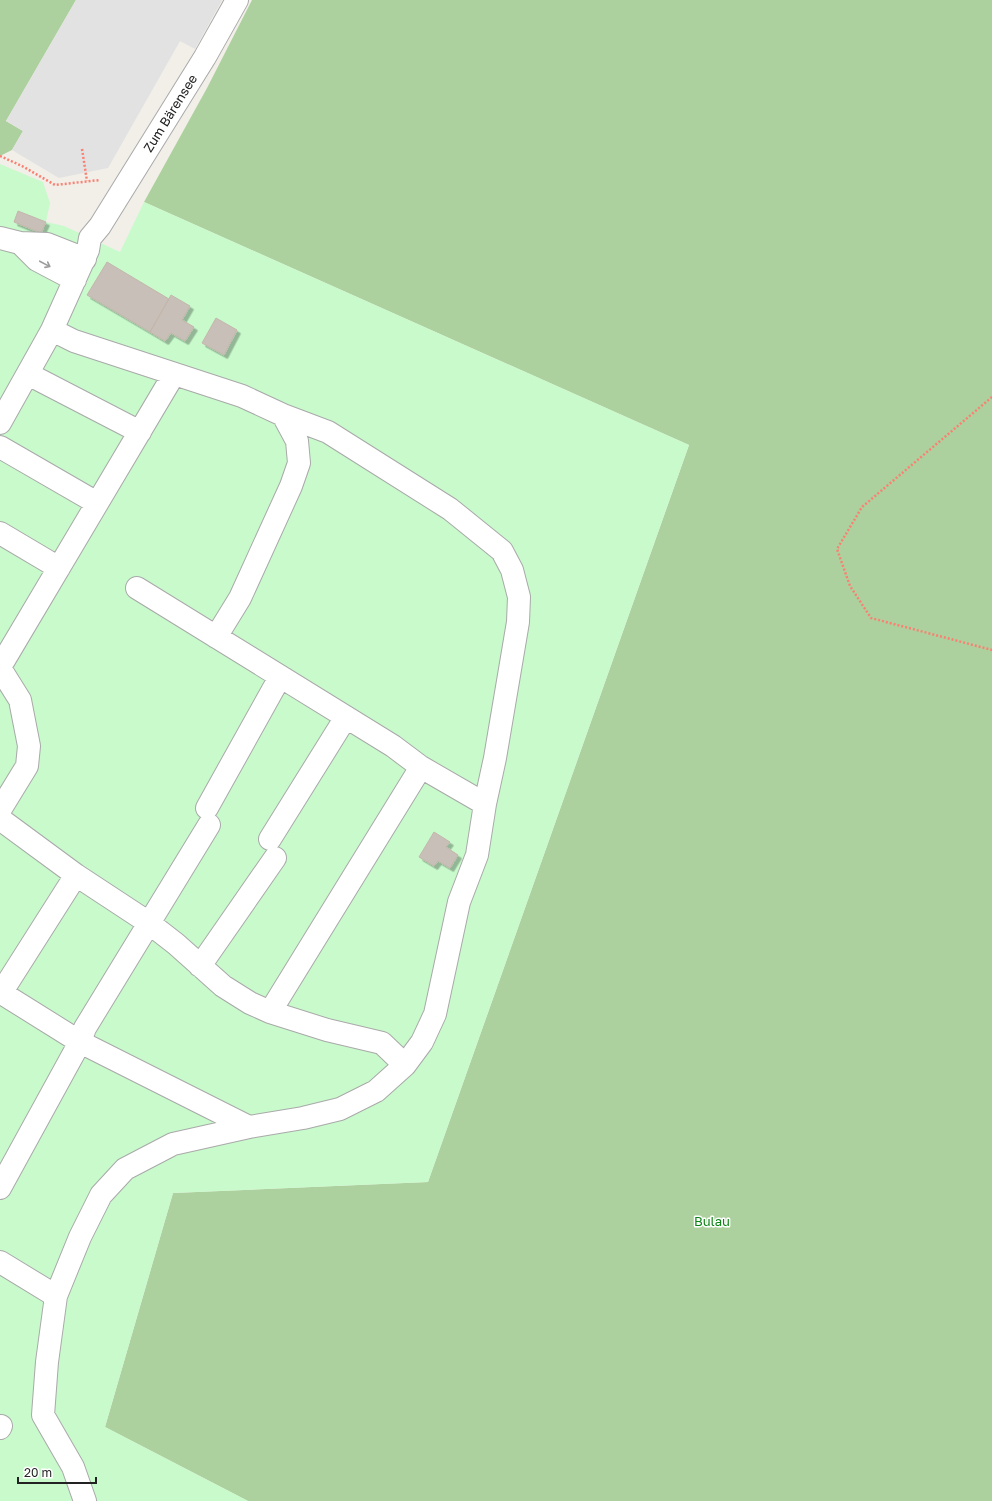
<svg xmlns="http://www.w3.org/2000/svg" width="992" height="1501" font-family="'Golos Text',sans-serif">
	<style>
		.forest { fill: #add19e }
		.park { fill: #c8facc }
		.parking { fill: #e2e2e2 }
		.building { fill: #c7bfb8; stroke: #c4b6ab; filter: url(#shadow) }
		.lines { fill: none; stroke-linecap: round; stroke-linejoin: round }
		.minor-casing { stroke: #a9a9a9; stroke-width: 24 }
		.path { stroke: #fa8072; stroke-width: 2.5; stroke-dasharray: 2 2; stroke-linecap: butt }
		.minor { stroke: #fff; stroke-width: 22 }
		.oneway { stroke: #9c9c9c }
		.labels { text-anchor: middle; stroke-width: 3; stroke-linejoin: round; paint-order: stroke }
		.street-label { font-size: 13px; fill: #222; stroke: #fff }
		.park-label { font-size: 13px; fill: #0c8416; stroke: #fff }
	</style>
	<defs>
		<filter id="shadow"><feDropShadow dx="3.5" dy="3.5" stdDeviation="0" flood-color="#0004"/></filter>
	</defs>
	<rect width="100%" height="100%" fill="#f2efe9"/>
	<path class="forest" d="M 0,0 L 76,0 L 6,121 L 23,131 L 12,150 L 0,156 Z
		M 252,0 L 992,0 L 992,1501 L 248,1501 L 105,1427 L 173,1193 L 428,1182 L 689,445 L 144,202 L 207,88 Z"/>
	<path class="park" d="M 0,164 L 43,182 L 50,203 L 46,222 L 64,226 L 120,252 L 144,202 L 689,445 L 428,1182 L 173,1193 L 105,1427 L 248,1501 L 0,1501 Z"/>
	<path class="parking" d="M 76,0 L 222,0 L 195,49 L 180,41 L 108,168 L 59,178 L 12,150 L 23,131 L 6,121 Z"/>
	<path class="building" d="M 18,211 L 46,222 L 41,233 L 14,222 Z
		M 107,262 L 169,299 L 150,332 L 87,295 Z
		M 171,295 L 190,306 L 182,320 L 194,327 L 185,341 L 171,333 L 165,341 L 150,332 Z
		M 216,318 L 237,330 L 224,355 L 202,343 Z
		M 434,832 L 450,842 L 446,847 L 458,855 L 450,868 L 438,861 L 434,866 L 419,857 Z"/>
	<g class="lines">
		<g class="minor-casing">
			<path id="minor" d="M 0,238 L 20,243 L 47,244 L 85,259
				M 20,243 L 37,260 L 75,280
				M 52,330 L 74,341 L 242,396 L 283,415 L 328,432 L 450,509 L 502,551 L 512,570 L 519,597 L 518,622 L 495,758 L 485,804 L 477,855 L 459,902 L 435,1014 L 422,1042 L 405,1065 L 376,1091 L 340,1109 L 303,1118 L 249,1127 L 173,1144 L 125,1169 L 101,1195 L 80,1237 L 56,1296 L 47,1362 L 43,1415 L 73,1467 L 85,1501
				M 28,374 L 140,432
				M 0,423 L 52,330 L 88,250 L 90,238 L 100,226 L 205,57 L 237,0
				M 0,447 L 97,503
				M 0,533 L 59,568
				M 137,588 L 393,746 L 421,767 L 485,804
				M 216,637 L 240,598 L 291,486 L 299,463 L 297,441 L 283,415
				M 0,667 L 174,374
				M 0,668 L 20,700 L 29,746 L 27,766 L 0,810
				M 207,808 L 280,677
				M 0,819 L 76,875 L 149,923 L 176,944 L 223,986 L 250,1003 L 270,1012 L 327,1030 L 382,1043 L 405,1065
				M 270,839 L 346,717
				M 200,966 L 275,858
				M 0,992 L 80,1042 L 249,1127
				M 1,993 L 76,875
				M 270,1012 L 421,767
				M 0,1188 L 80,1042 L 85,1028 L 209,825
				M 0,1262 L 56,1296
				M 0,1428 L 1,1426"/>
		</g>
		<path class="path" d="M 82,149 L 87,181
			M 0,156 L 22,166 L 55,185 L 100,180
			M 992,397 L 862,507 L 837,549 L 850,586 L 871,618 L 992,650"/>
		<use href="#minor" class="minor"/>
	</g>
	<defs><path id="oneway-shaft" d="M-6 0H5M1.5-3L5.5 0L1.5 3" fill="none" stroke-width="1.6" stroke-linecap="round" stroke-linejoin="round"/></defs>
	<use class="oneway" href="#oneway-shaft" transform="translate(45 264) rotate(28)"/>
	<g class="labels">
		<g class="street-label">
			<text transform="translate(170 113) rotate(-58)" y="5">Zum Bärensee</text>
		</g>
		<g class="park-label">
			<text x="712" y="1226">Bulau</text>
		</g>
	</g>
	<path d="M18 1477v6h78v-6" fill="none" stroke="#222222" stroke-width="2"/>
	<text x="24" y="1477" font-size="12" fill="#222222" stroke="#ffffff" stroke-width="3" paint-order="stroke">20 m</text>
</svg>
